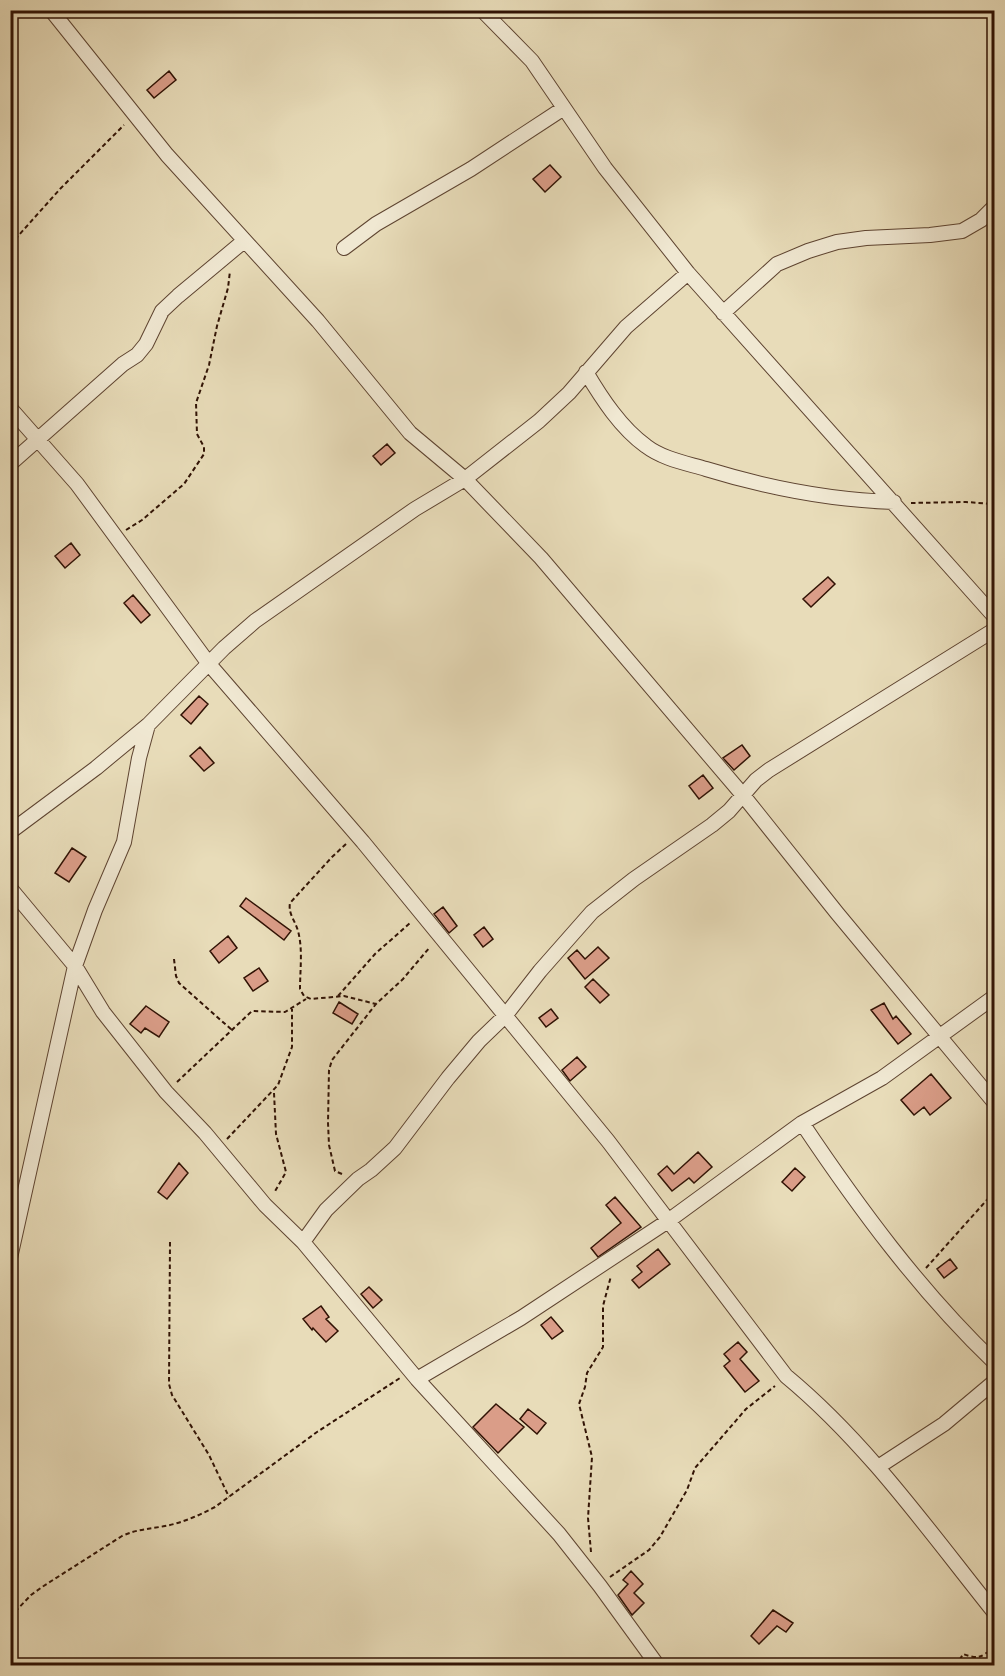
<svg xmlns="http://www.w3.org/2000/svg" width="1005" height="1676" font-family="'Libre Bodoni',serif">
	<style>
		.building { fill: #da9d88; stroke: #301204; stroke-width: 1.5 }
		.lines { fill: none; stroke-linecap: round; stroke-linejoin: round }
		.minor-casing { stroke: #5e4431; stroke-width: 16 }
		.path { stroke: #301204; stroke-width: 2; stroke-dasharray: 4.5 3; stroke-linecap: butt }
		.minor { stroke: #f0e8d2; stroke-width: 14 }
	</style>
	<rect width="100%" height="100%" fill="#e8dcb9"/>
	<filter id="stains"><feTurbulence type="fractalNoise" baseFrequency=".00333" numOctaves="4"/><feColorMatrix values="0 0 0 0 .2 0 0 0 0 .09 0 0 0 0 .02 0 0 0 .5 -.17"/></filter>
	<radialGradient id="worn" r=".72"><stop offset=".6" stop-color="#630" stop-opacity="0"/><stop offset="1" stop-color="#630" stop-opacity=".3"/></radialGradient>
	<path class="building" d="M 169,71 L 176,80 L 154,98 L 147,90 Z
		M 550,165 L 561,177 L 545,192 L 533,179 Z
		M 387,444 L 395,453 L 381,465 L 373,456 Z
		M 71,543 L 80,555 L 65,568 L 55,556 Z
		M 828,577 L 835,584 L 811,607 L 803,599 Z
		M 133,595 L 150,615 L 141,623 L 124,603 Z
		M 199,696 L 208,704 L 191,724 L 181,715 Z
		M 742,745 L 750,756 L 734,770 L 723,758 Z
		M 200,747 L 214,763 L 204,771 L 190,756 Z
		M 703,775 L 713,788 L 699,799 L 689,786 Z
		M 72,848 L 86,857 L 69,882 L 55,873 Z
		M 246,898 L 291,931 L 284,940 L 240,906 Z
		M 443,907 L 457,926 L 449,933 L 434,914 Z
		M 484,927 L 493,939 L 483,947 L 474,935 Z
		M 228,936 L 237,948 L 219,963 L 210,951 Z
		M 598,947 L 609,958 L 585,979 L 568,958 L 577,950 L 585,959 Z
		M 259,968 L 268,981 L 253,991 L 244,978 Z
		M 593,979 L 609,995 L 600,1003 L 585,987 Z
		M 339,1002 L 358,1014 L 352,1024 L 333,1013 Z
		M 884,1003 L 893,1019 L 896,1016 L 911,1034 L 898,1044 L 871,1010 Z
		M 146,1006 L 169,1022 L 159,1037 L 145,1028 L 141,1033 L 130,1024 Z
		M 551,1009 L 558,1018 L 546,1027 L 539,1018 Z
		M 577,1057 L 586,1067 L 570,1081 L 562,1070 Z
		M 931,1074 L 951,1098 L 930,1115 L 924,1107 L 914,1115 L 901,1100 Z
		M 698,1152 L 712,1167 L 694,1183 L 689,1178 L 672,1191 L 658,1174 L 667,1166 L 674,1174 Z
		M 179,1163 L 188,1173 L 167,1199 L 158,1192 Z
		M 795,1168 L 805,1177 L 792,1191 L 782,1182 Z
		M 615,1197 L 641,1227 L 598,1257 L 591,1248 L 621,1223 L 606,1205 Z
		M 658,1249 L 670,1264 L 639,1288 L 632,1280 L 642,1272 L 637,1266 Z
		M 950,1259 L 957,1268 L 944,1278 L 937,1269 Z
		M 369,1287 L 382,1300 L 373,1308 L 361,1294 Z
		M 321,1306 L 329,1317 L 326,1319 L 338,1331 L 326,1342 L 313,1328 L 312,1330 L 303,1319 Z
		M 551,1317 L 563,1331 L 552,1339 L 541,1325 Z
		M 738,1342 L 747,1352 L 740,1359 L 759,1381 L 745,1392 L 724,1366 L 730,1361 L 724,1354 Z
		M 496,1404 L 524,1427 L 498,1453 L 473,1427 Z
		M 528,1409 L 546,1423 L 537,1434 L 520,1419 Z
		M 631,1571 L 643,1584 L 634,1593 L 644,1603 L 632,1615 L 618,1595 L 628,1584 L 623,1580 Z
		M 773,1610 L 793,1623 L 786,1632 L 777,1626 L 759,1644 L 751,1636 Z"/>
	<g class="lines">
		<g class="minor-casing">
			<path id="minor" d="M 51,10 L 167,155 L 318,321 L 410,433 L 465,479 L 541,558 L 742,794 L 837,913 L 994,1102
				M 482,10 L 532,61 L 605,168 L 688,273 L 994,616
				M 344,248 L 376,224 L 471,169 L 564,108
				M 723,313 L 777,264 L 808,251 L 837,242 L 866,238 L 930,235 L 962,231 L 981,220 L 994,207
				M 586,372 C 602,399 621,428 646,446 C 663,459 686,463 706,469 C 768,488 829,500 894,502
				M 10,408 L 77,484 L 209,664 L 363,842 L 608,1141 L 786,1376 C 867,1443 929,1531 994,1612
				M 10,464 L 123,364 L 137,355 L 146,344 L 162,311 L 178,296 L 244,241
				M 10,832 L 96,768 L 148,725
				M 10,888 L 75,966 L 103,1012 L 166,1092 L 205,1133 L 265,1205 L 303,1242 L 417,1379 L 559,1534 L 600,1586 L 658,1666
				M 802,1123 C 859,1208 920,1291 994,1362
				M 303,1242 L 326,1210 L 358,1179 L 371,1170 L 395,1148 L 448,1078 L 479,1041 L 505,1016 L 540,971 L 592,912 L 634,879 L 712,825 L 729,811 L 756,780 L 769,770 L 994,630
				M 10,1258 L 75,966 L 95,910 L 124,842 L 139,758 L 148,725 L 224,648 L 255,621 L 415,509 L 465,479 L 539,421 L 569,393 L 626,327 L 688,273
				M 417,1379 L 521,1318 L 668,1221 L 802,1123 L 882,1078 L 994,997
				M 878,1467 L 944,1424 L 994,1382"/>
		</g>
		<path class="path" d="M 10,245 L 60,189 L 124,125
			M 911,503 L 966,502 L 994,504
			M 126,530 L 142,520 L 184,484 L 204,454 L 204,447 L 197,434 L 196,403 L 209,365 L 217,326 L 228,288 L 230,271
			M 346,844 L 332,857 L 290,903 C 288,914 295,920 298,931 C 303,949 300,970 300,989 L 304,996 L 311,999 L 344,996 L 376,1004
			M 174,959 L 176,976 L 179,983 L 233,1031
			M 338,996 L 375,954 L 410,923
			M 177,1082 L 252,1011 L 285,1012 L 306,999
			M 274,1093 L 276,1134 L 286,1172 L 274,1193
			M 227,1139 L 278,1085 L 292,1047 L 292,1009
			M 342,1174 L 335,1171 L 329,1145 L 328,1123 L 329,1070 L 332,1060 L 376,1004 L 403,979 L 430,947
			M 170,1242 L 169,1384 L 172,1395 L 209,1455 L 229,1497
			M 926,1268 L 994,1192
			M 591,1552 L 588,1518 L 592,1457 L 579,1404 L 585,1387 L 587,1373 L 603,1347 L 603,1306 L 611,1276
			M 610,1577 L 649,1550 L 660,1537 L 687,1490 L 695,1468 L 746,1409 L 775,1386
			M 10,1617 L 31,1595 L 42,1587 L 122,1536 C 137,1529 150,1529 165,1526 C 182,1523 200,1515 215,1507 L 317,1432 L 400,1378
			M 956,1666 L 963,1654 C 980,1660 980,1657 994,1648"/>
		<use href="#minor" class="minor"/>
	</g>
	<rect width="1005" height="1676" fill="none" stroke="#e8dcb9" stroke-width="36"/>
	<rect x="12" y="12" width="981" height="1652" fill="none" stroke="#301204" stroke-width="3"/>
	<rect x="18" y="18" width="969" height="1640" fill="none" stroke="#301204" stroke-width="1.5"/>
	<rect width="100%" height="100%" filter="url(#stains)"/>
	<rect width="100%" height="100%" fill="url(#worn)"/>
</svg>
